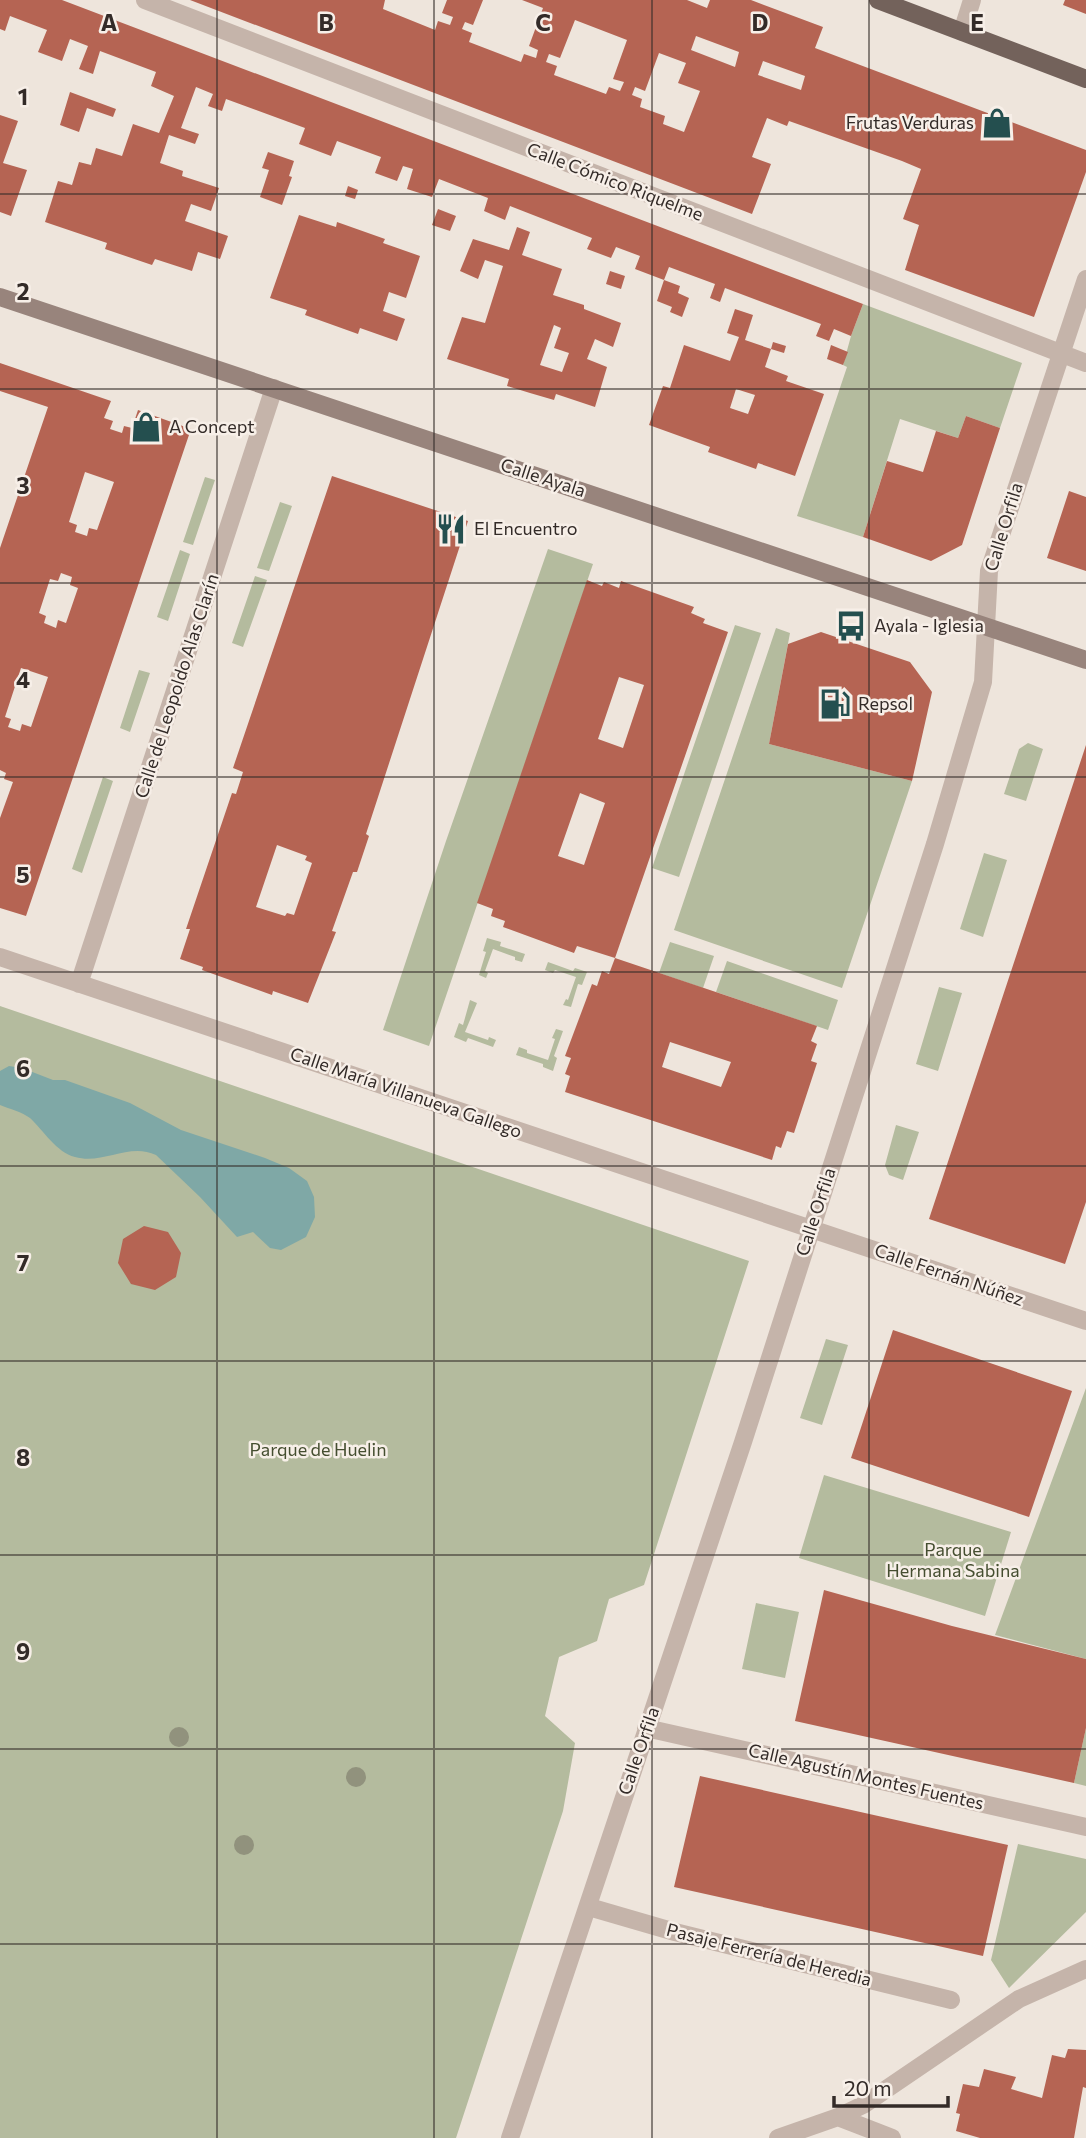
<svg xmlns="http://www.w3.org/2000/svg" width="1086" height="2138" font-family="Commissioner,sans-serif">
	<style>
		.green { fill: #b4bb9e }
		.water { fill: #7fa8a6 }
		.building { fill: #b56453; fill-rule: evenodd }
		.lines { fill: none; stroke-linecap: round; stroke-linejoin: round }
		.service { stroke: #c5b4aa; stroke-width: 18 }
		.pedestrian { stroke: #c5b4aa; stroke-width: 18 }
		.minor { stroke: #c5b4aa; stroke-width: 18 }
		.secondary { stroke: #98847c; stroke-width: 18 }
		.primary { stroke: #73625b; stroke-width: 18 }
		.tree { fill: #91927d }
		.grid { fill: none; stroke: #332b28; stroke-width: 2; stroke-opacity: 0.55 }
		.labels { text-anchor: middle; stroke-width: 5; stroke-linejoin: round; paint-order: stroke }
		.poi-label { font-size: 18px; fill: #332b28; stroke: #f7efe8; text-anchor: start }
		.street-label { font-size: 18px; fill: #332b28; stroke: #f7efe8 }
		.park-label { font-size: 18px; fill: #454e30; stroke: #f7efe8 }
		.grid-label { font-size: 23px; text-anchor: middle; font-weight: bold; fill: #332b28; stroke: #f7efe8; stroke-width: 5; stroke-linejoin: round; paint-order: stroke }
	</style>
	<rect width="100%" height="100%" fill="#eee5dc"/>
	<path class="green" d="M 863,304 L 1022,363 L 1000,428 L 966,416 L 958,438 L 900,419 L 863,537 L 797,516 L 847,367 L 843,365 L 851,336 Z
		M 205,477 L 215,480 L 193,545 L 183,542 Z
		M 280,502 L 292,506 L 269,571 L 257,568 Z
		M 548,549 L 593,564 L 429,1046 L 383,1030 L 446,841 Z
		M 180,550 L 190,554 L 168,621 L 157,617 Z
		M 255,576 L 267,580 L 243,647 L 232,643 Z
		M 735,625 L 761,633 L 679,877 L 652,868 Z
		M 776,628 L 790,633 L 769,744 L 912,781 L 842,988 L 674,930 Z
		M 139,670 L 150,673 L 130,732 L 120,728 Z
		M 1028,743 L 1043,749 L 1026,801 L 1004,794 L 1019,749 Z
		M 103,777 L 113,781 L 82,873 L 72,869 Z
		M 984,853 L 1007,860 L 983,937 L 960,929 Z
		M 487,938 L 501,942 L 500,946 L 525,954 L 522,962 L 515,960 L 515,957 L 493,949 L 485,971 L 488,973 L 486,978 L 479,975 L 486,952 L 483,951 Z
		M 670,942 L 714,956 L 703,988 L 659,973 Z
		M 727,961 L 838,1000 L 828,1030 L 716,992 Z
		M 548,962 L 573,971 L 575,968 L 587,972 L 582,985 L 578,984 L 571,1007 L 563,1005 L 566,999 L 568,1000 L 576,977 L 555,970 L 553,973 L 545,970 Z
		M 939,987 L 962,993 L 938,1071 L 916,1064 Z
		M 470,1000 L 477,1003 L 465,1032 L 488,1040 L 489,1037 L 496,1040 L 493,1047 L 468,1038 L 466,1042 L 454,1037 L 459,1023 L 463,1025 Z
		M 0,1006 L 749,1261 L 644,1585 L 609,1599 L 597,1641 L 559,1657 L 545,1716 L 575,1743 L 563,1811 L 456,2138 L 0,2138 Z
		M 556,1029 L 563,1031 L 554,1056 L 557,1058 L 553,1071 L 543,1067 L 543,1064 L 516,1055 L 519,1047 L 527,1050 L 527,1053 L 548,1060 L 555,1039 L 552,1038 Z
		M 896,1125 L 919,1132 L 903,1180 L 889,1175 L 885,1165 Z
		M 826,1339 L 848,1345 L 822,1425 L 800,1418 Z
		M 1086,1388 L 1086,1659 L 995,1635 Z
		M 824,1475 L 1011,1532 L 985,1616 L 799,1558 Z
		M 756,1603 L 799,1612 L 785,1678 L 742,1669 Z
		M 1086,1728 L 1086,1786 L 1074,1783 Z
		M 1018,1844 L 1086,1859 L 1086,1912 L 1009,1988 L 991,1960 Z"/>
	<path class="water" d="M 9,1066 L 22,1068 L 53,1080 L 65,1080 L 130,1103 L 181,1130 L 265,1158 L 289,1168 L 307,1181 L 314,1197 L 315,1217 L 306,1237 L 281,1250 L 270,1248 L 253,1232 L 237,1237 L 200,1197 L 156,1155 C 129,1142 103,1165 75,1157 C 56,1152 44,1131 30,1118 C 22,1112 10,1109 0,1105 L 0,1071 Z"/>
	<path class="building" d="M 0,0 L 62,0 L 863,304 L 851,336 L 834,329 L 829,341 L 816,336 L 821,324 L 725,288 L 720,302 L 710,298 L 715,284 L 669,267 L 664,280 L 635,269 L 640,256 L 616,247 L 611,258 L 587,249 L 592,238 L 510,206 L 505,220 L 484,211 L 488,198 L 439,179 L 432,197 L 407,189 L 413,169 L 403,166 L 397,181 L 375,173 L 381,157 L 337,141 L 331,156 L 299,144 L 305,128 L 226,99 L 222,111 L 208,106 L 213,94 L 196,87 L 181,128 L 199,134 L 195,144 L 169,135 L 160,163 L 183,171 L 182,176 L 219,188 L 211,211 L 191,204 L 185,221 L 228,236 L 220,259 L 198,252 L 192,271 L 155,259 L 152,265 L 105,249 L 107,243 L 45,222 L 58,181 L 72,185 L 79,162 L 91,165 L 96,148 L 122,156 L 133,124 L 159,133 L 174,96 L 151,86 L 156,72 L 100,51 L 93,74 L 79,69 L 88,46 L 70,39 L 62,61 L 38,52 L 47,30 L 10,16 L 5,31 L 0,29 Z
		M 190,0 L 385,0 L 383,9 L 435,30 L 438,21 L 450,25 L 453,17 L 442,13 L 447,0 L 483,0 L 473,25 L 465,22 L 462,29 L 472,33 L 469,42 L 521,62 L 524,54 L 536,58 L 538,50 L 529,46 L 543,8 L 522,0 L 687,0 L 707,8 L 710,0 L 751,0 L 823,27 L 815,48 L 1086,150 L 1086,172 L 1034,317 L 905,270 L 919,225 L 903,219 L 921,169 L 902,161 L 789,121 L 787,126 L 767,118 L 752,157 L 771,164 L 752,214 ZM 575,20 L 627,40 L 613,79 L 624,82 L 620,91 L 609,87 L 606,94 L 554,75 L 557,66 L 546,62 L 549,54 L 560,58 ZM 696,36 L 739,52 L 735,67 L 691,50 ZM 659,53 L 686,63 L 678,83 L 700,91 L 684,132 L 663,124 L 665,116 L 640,107 L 642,99 L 632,95 L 635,87 L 645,91 ZM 763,61 L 805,76 L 801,90 L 758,75 Z
		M 1065,0 L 1086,0 L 1086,14 L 1063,5 Z
		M 70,92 L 116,109 L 113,117 L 87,108 L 79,132 L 60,125 Z
		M 0,115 L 18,121 L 3,163 L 27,170 L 11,216 L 0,212 Z
		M 268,152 L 294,161 L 289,176 L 292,177 L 282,205 L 260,197 L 269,170 L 262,168 Z
		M 348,186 L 358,190 L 355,199 L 345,196 Z
		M 438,209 L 456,216 L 450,231 L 432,225 Z
		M 299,215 L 336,227 L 337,222 L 385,239 L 383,243 L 420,256 L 406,298 L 389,292 L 383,311 L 405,319 L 397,341 L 360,328 L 358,334 L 305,315 L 307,310 L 270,298 Z
		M 517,227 L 530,232 L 522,255 L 562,269 L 553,295 L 584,305 L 584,309 L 621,323 L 613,347 L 595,339 L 587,359 L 607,367 L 595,407 L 556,394 L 554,400 L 530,393 L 507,386 L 509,379 L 447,359 L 462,317 L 485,323 L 503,266 L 485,260 L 478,279 L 460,271 L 473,239 L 509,250 ZM 554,325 L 561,328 L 554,348 L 569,353 L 562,372 L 540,365 Z
		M 610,271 L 625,276 L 621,289 L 606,284 Z
		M 664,280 L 680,286 L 678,293 L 689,298 L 682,317 L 670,312 L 672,307 L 657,301 Z
		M 735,309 L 753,315 L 745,340 L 771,349 L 765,367 L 788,376 L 786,381 L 824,394 L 795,476 L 758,463 L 756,469 L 708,452 L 710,447 L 649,425 L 663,386 L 670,388 L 684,345 L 730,361 L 739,337 L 727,333 ZM 736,389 L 755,395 L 748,414 L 730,408 Z
		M 773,342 L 786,346 L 784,353 L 771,349 Z
		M 831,345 L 848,352 L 843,365 L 827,359 Z
		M 0,363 L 111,401 L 104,418 L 113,421 L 110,429 L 122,433 L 124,426 L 132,428 L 138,410 L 191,429 L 26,916 L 0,908 L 0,818 L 13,782 L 4,779 L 6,773 L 0,770 L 0,548 L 48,407 L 0,391 ZM 85,472 L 114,482 L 97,530 L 89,528 L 87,536 L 75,532 L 77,525 L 69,522 ZM 61,573 L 72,577 L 70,585 L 78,588 L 66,623 L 58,620 L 56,628 L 44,623 L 46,616 L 39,613 L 50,579 L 58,581 ZM 21,668 L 48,677 L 31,727 L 22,724 L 20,731 L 8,727 L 11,719 L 5,717 Z
		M 966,416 L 1000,428 L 962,545 L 931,561 L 863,537 L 887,461 L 923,472 L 936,431 L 958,438 Z
		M 332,476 L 468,521 L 366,834 L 369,836 L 357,872 L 353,872 L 332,931 L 336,932 L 308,1003 L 273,991 L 272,995 L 202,970 L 203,967 L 180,959 L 190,929 L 186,929 L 232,793 L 236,794 L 243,772 L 233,768 ZM 277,845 L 307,856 L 305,860 L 312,863 L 294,915 L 287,913 L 285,916 L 256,907 Z
		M 1069,491 L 1086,497 L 1086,571 L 1047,558 Z
		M 587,580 L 602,586 L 604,582 L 619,588 L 621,581 L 694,607 L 691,613 L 705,619 L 703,623 L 728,632 L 615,958 L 577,946 L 574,953 L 503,927 L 505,921 L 491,916 L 493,909 L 477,903 ZM 619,677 L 644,685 L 623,748 L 598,739 ZM 580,793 L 605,803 L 584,865 L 558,856 Z
		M 821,632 L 910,662 L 932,692 L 912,781 L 769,744 L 788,644 Z
		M 1086,745 L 1086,1202 L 1065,1264 L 929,1219 Z
		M 615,958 L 817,1026 L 811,1041 L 817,1044 L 811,1061 L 817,1063 L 794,1133 L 787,1131 L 781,1148 L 776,1146 L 772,1160 L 565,1092 L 570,1076 L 565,1074 L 571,1058 L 565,1056 L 592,984 L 597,986 L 602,971 L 609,974 ZM 670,1042 L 731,1062 L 721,1087 L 662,1067 Z
		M 144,1226 L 168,1232 L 181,1253 L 176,1277 L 155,1290 L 131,1284 L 118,1263 L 123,1239 Z
		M 893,1330 L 1072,1391 L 1029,1517 L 851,1458 Z
		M 824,1590 L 952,1626 L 1086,1659 L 1086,1728 L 1074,1783 L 795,1721 Z
		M 700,1776 L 1008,1845 L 983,1956 L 674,1887 Z
		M 1068,2049 L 1086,2050 L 1086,2088 L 1083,2087 L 1074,2138 L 980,2138 L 956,2131 L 960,2114 L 956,2113 L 963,2084 L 979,2087 L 984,2069 L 1016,2077 L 1011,2089 L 1042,2098 L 1052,2055 L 1065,2058 Z"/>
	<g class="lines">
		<path class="service" d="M 589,1907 L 675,1932 L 951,2000
			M 838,2117 L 892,2138
			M 778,2138 L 838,2117 L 863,2105 L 1019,1999 L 1086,1969"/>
		<path class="pedestrian" d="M 962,32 L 972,0"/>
		<path class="minor" d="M 145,0 L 1086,363
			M 0,957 L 1086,1321
			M 79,984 L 274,388
			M 646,1728 L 1086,1827
			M 510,2138 L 743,1442 L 935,844 L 983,682 L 989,571 L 1086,279"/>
		<path class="secondary" d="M 0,297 L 1086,660"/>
		<path class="primary" d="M 878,0 L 1086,79"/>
	</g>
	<g class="tree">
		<circle cx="179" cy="1737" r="10"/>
		<circle cx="356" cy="1777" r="10"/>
		<circle cx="244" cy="1845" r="10"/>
	</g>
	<path class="grid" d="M 217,0 L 217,2138M 434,0 L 434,2138M 652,0 L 652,2138M 869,0 L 869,2138M 0,194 L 1086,194M 0,389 L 1086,389M 0,583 L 1086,583M 0,777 L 1086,777M 0,972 L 1086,972M 0,1166 L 1086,1166M 0,1361 L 1086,1361M 0,1555 L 1086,1555M 0,1749 L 1086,1749M 0,1944 L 1086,1944"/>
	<defs>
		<g id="shop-bare" transform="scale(2.415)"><path d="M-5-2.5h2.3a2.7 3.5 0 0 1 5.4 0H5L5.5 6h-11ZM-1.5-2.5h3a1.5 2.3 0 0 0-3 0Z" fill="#244f4f" stroke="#f7efe8" stroke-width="2.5" paint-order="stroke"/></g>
		<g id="restaurant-bare" transform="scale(2.415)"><path d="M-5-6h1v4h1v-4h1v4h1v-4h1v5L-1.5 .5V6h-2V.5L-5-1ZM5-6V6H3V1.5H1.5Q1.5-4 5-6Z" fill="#244f4f" stroke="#f7efe8" stroke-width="2.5" paint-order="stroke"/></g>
		<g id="bus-bare" transform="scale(2.415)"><path d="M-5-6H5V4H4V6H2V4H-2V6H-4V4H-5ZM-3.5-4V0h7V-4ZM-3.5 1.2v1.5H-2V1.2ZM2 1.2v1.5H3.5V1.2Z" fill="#244f4f" stroke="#f7efe8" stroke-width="2.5" paint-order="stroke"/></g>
		<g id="fuel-bare" transform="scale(2.415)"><path d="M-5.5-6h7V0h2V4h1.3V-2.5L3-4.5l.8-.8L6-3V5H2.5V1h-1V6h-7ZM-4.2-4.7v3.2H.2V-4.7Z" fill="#244f4f" stroke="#f7efe8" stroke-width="2.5" paint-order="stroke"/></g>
	</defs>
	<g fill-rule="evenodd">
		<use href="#shop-bare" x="997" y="123"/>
		<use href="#shop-bare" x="146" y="427"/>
		<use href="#restaurant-bare" x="451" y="529"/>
		<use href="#bus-bare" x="851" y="626"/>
		<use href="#fuel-bare" x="835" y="704"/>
	</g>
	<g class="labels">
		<g class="poi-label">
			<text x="974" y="129" text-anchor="end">Frutas Verduras</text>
			<text x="169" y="433">A Concept</text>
			<text x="474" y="535">El Encuentro</text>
			<text x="874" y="632">Ayala - Iglesia</text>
			<text x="858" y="710">Repsol</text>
		</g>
		<g class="street-label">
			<text transform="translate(615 182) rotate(21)" y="6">Calle Cómico Riquelme</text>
			<text transform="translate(543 478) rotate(18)" y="6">Calle Ayala</text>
			<text transform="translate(1004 527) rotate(-73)" y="6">Calle Orfila</text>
			<text transform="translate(177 686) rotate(-72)" y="6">Calle de Leopoldo Alas Clarín</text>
			<text transform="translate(406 1093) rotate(19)" y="6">Calle María Villanueva Gallego</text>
			<text transform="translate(816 1212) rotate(-72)" y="6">Calle Orfila</text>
			<text transform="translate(949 1275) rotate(19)" y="6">Calle Fernán Núñez</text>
			<text transform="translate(639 1751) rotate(-71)" y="6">Calle Orfila</text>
			<text transform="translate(866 1777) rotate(13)" y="6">Calle Agustín Montes Fuentes</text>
			<text transform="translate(769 1955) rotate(14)" y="6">Pasaje Ferrería de Heredia</text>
		</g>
		<g class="park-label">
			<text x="318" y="1456">Parque de Huelin</text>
			<text x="953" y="1556">Parque<tspan x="953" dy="21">Hermana Sabina</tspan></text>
		</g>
	</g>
	<g class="grid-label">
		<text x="109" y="31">A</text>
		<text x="326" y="31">B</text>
		<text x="543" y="31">C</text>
		<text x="760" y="31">D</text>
		<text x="977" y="31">E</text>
		<text x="23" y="105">1</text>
		<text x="23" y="300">2</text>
		<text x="23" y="494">3</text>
		<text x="23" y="688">4</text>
		<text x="23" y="883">5</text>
		<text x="23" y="1077">6</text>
		<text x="23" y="1271">7</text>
		<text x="23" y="1466">8</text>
		<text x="23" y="1660">9</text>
	</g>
	<path d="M834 2096v10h114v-10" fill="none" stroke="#332b28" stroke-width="3.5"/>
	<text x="844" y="2096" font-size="21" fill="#332b28" stroke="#f7efe8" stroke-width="5" paint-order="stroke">20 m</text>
</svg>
